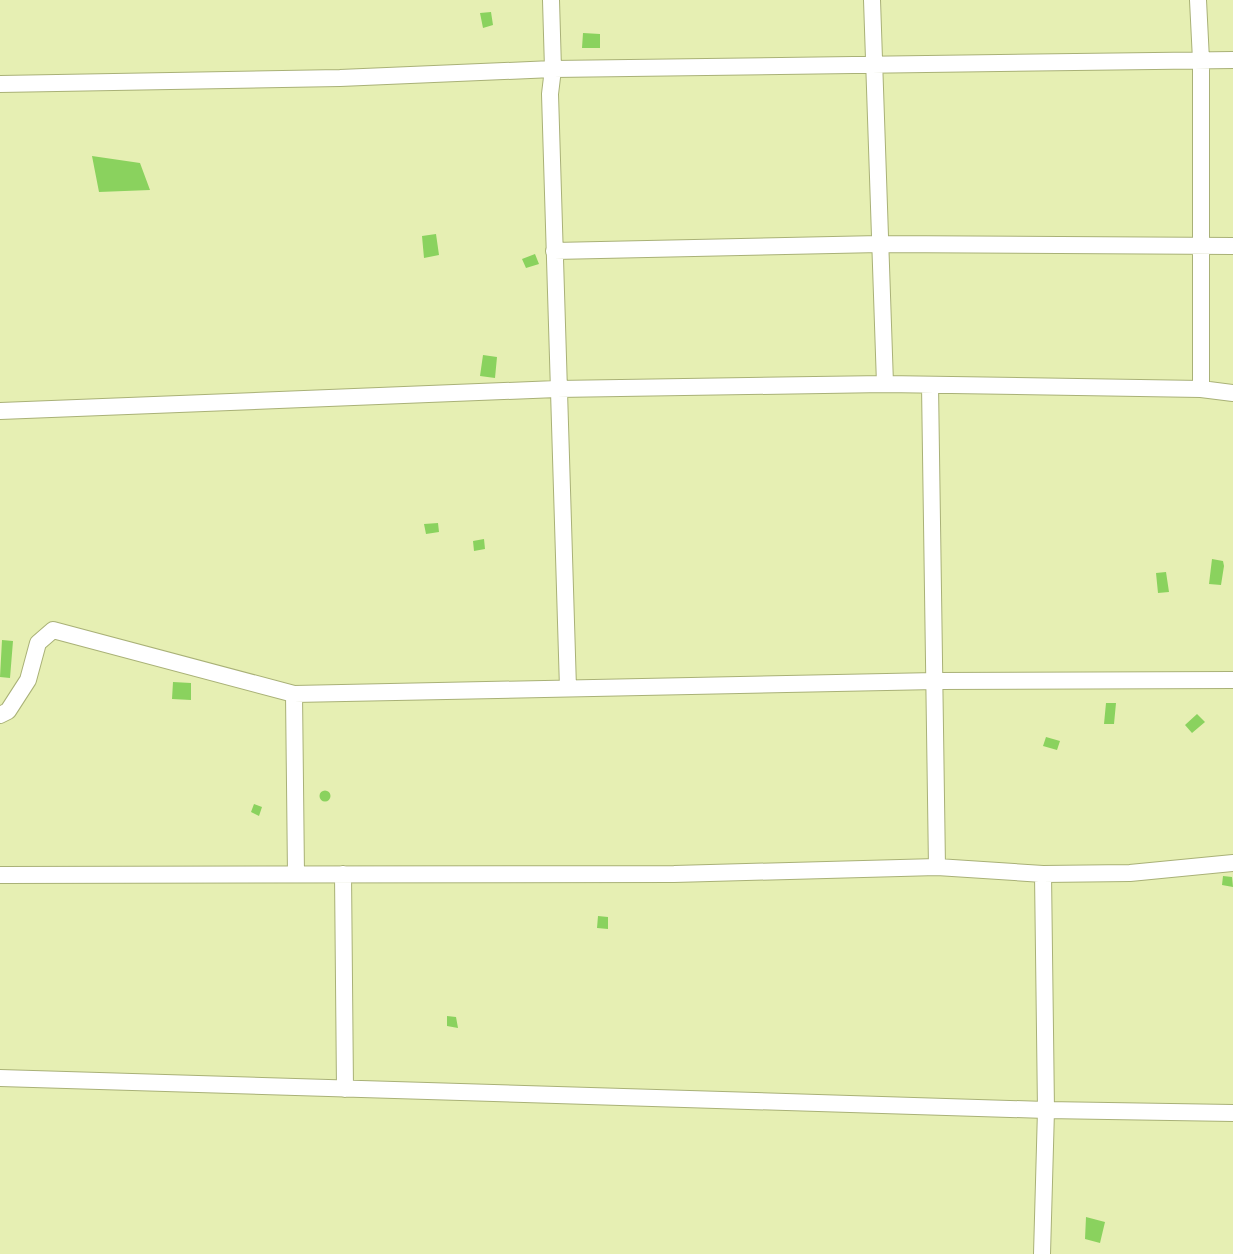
<svg xmlns="http://www.w3.org/2000/svg" width="1233" height="1254" font-family="'Open Sans',sans-serif">
	<style>
		.building { fill: #8ad25e }
		.lines { fill: none; stroke-linecap: round; stroke-linejoin: round }
		.minor-casing { stroke: #a9b177; stroke-width: 18 }
		.minor { stroke: #fff; stroke-width: 16 }
	</style>
	<rect width="100%" height="100%" fill="#e6efb3"/>
	<path class="building" d="M 491,12 L 493,25 L 483,28 L 480,13 Z
		M 583,33 L 600,34 L 600,48 L 582,48 Z
		M 92,156 L 140,163 L 150,190 L 99,192 Z
		M 436,234 L 439,255 L 424,258 L 422,236 Z
		M 535,254 L 539,264 L 526,268 L 522,259 Z
		M 483,355 L 497,357 L 495,378 L 480,376 Z
		M 438,523 L 439,532 L 426,534 L 424,524 Z
		M 484,539 L 485,549 L 474,551 L 473,541 Z
		M 1212,559 L 1223,561 L 1224,566 L 1221,585 L 1209,584 Z
		M 1166,572 L 1169,592 L 1158,593 L 1156,573 Z
		M 2,640 L 13,641 L 10,678 L 0,677 Z
		M 173,682 L 191,683 L 191,700 L 172,699 Z
		M 1106,703 L 1116,703 L 1114,724 L 1104,724 Z
		M 1197,714 L 1205,722 L 1192,733 L 1185,725 Z
		M 1046,737 L 1060,741 L 1057,750 L 1043,746 Z
		M319.5 796a5.5 5.5 0 1 1 11 0a5.5 5.5 0 1 1-11 0Z
		M 254,804 L 262,807 L 259,816 L 251,812 Z
		M 1223,876 L 1232,877 L 1233,887 L 1222,885 Z
		M 598,916 L 608,917 L 608,929 L 597,928 Z
		M 447,1016 L 456,1017 L 458,1028 L 447,1026 Z
		M 1086,1217 L 1105,1222 L 1100,1243 L 1085,1239 Z"/>
	<g class="lines">
		<g class="minor-casing">
			<path id="minor" d="M 551,0 L 553,69 L 550,94 L 568,688
				M 872,0 L 885,384
				M 1198,0 L 1201,60 L 1201,389
				M 0,84 L 340,78 L 553,69 L 1233,60
				M 554,251 L 880,244 L 1233,246
				M 930,385 L 937,867
				M 0,411 L 557,389 L 885,384 L 1201,389 L 1233,393
				M 294,694 L 296,874
				M 0,715 L 8,711 L 28,680 L 38,643 L 53,630 L 294,694 L 936,681 L 1233,680
				M 343,874 L 345,1089
				M 0,875 L 674,874 L 937,867 L 1043,874 L 1130,873 L 1233,863
				M 0,1078 L 1046,1110 L 1233,1113
				M 1042,1254 L 1046,1110 L 1043,874"/>
		</g>
		<use href="#minor" class="minor"/>
	</g>
</svg>
